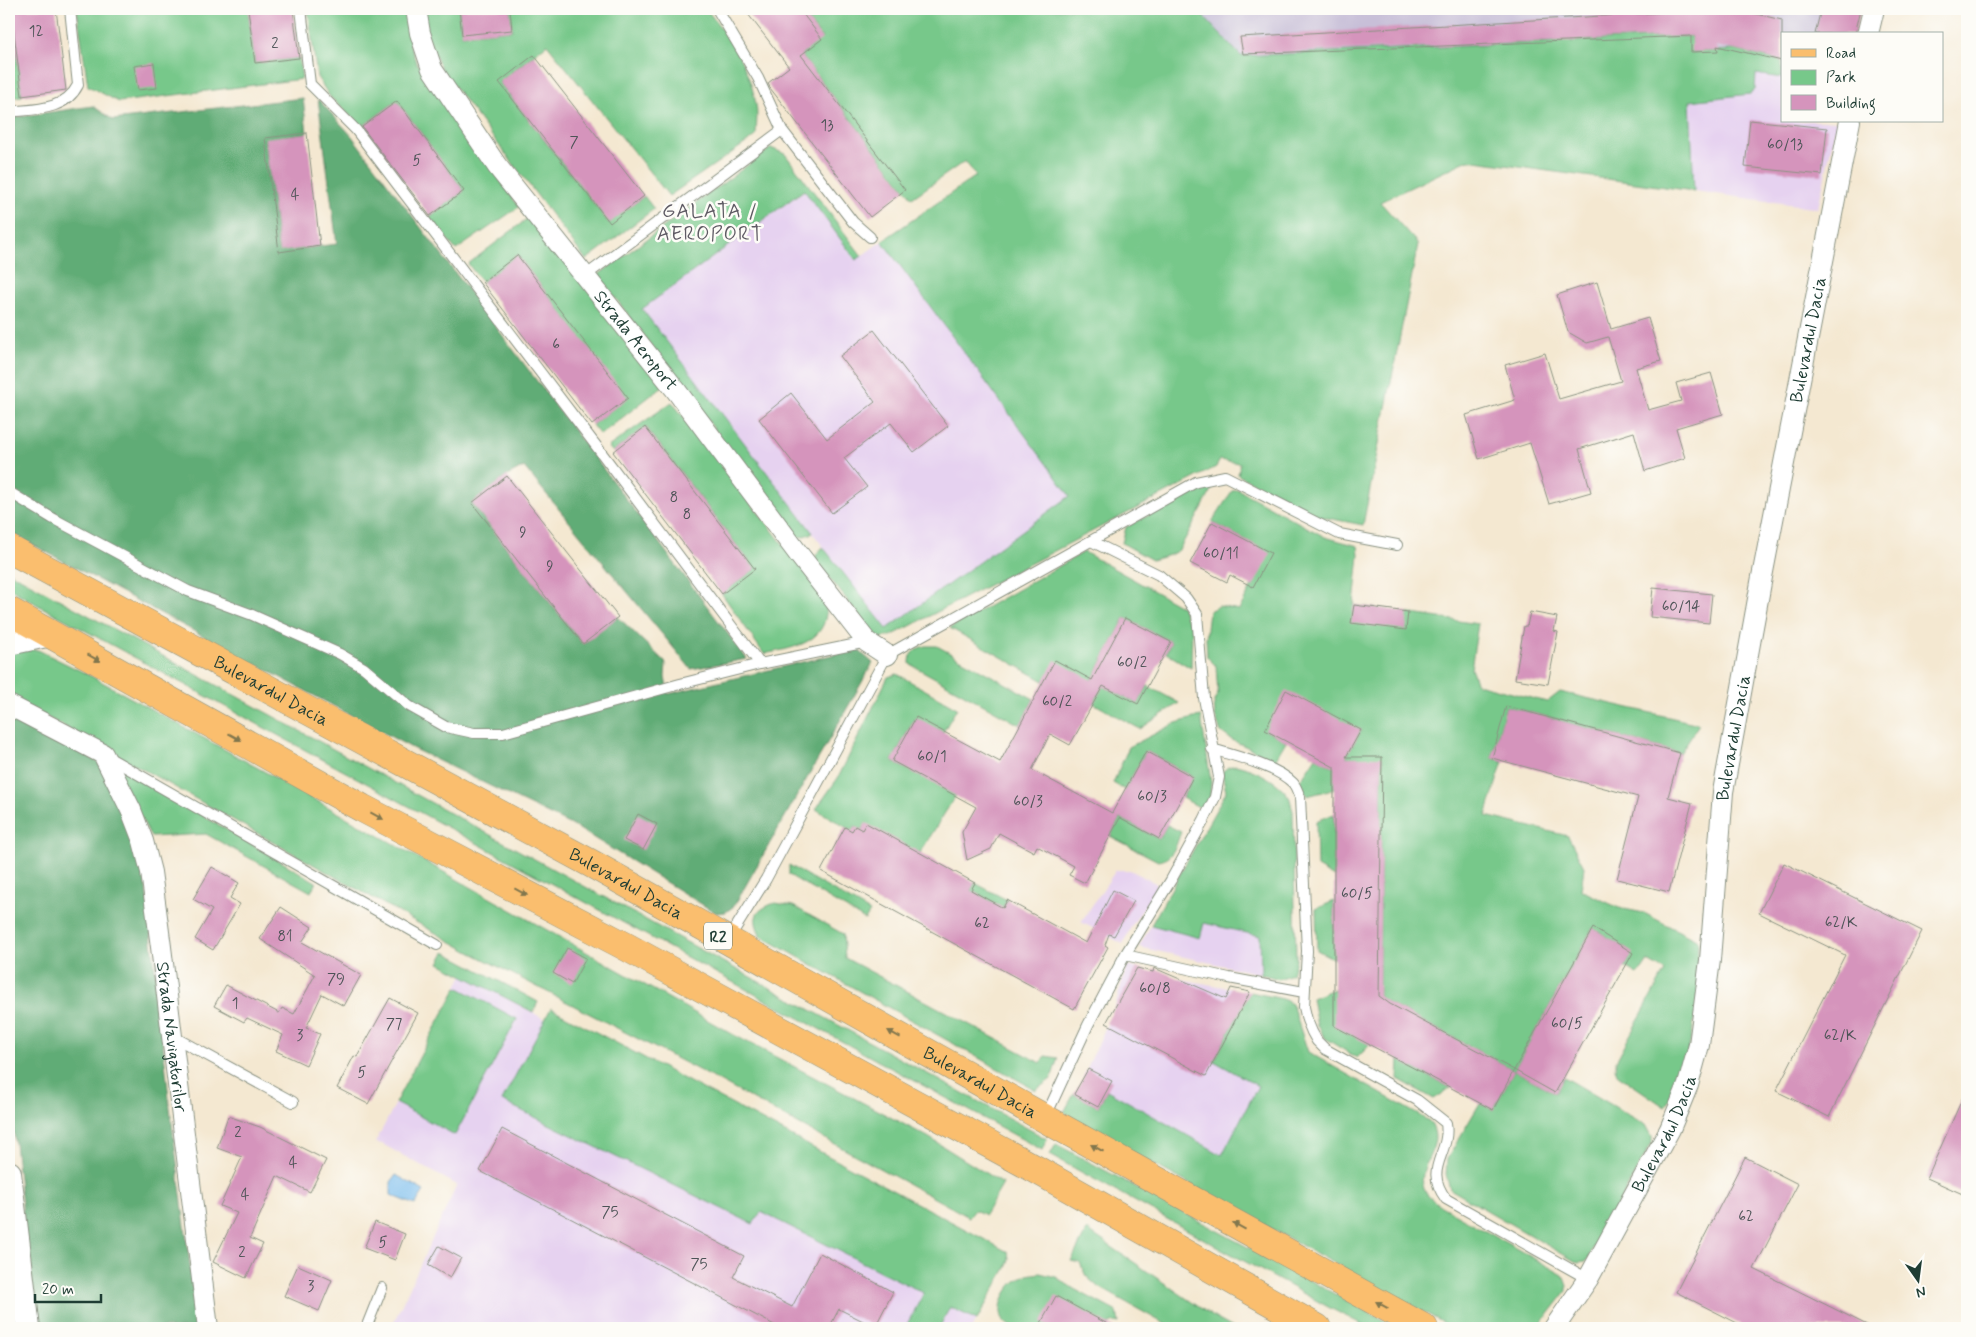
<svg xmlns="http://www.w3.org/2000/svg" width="1976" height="1337" font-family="Mynerve,sans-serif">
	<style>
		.built { fill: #e6d2f0 }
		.industrial { fill: #c8bfd8 }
		.green { fill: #77c88a; stroke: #4b825f }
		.forest { fill: #61ac76; stroke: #407455 }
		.water { fill: #78bcee; stroke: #4c7c91 }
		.building { fill: #d594bc }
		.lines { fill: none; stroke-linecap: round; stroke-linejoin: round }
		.service-casing { stroke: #8a9282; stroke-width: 12 }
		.minor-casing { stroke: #8a9282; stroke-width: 22 }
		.tertiary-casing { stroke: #8a9282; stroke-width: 26 }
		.primary-casing { stroke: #8a9282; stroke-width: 29 }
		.service { stroke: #fff; stroke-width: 10 }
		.minor { stroke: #fff; stroke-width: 20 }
		.tertiary { stroke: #fff; stroke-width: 24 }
		.primary { stroke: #fabe6e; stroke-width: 28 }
		.oneway { fill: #82774e }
		.labels { text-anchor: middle; stroke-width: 5; stroke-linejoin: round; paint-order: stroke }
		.number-label { font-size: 15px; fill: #4c5356 }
		.shield { fill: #fdfcf7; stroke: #62766e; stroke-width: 1 }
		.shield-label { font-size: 16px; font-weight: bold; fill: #1f3d34 }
		.street-label { font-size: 18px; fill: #1f3d34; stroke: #fdfcf7 }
		.quarter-label { font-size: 20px; letter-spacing: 1px; fill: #5f5b64; stroke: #fdfcf7 }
	</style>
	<rect width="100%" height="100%" fill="#fdfcf7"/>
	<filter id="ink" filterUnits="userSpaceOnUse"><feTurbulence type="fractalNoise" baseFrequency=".02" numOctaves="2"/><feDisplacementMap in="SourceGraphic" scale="10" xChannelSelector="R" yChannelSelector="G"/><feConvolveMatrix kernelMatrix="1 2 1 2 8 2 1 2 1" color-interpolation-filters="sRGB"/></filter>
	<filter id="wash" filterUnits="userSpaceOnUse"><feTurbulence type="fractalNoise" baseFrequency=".0096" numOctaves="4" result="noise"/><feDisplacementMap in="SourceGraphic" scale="20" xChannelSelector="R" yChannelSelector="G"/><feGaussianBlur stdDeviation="1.12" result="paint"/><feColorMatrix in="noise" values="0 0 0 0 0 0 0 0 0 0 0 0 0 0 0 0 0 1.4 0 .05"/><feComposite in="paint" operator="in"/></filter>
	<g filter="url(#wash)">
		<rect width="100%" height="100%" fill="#f4e8d1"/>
		<path class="built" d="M 1756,74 L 1782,78 L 1782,121 L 1837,121 L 1818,208 L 1694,191 L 1690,101 L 1750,94 L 1755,90 Z
			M 805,190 L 856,260 L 882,241 L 1071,496 L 887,630 L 641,309 Z
			M 1116,870 L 1130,870 L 1159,885 L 1132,925 L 1123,944 L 1081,922 Z
			M 1204,923 L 1261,936 L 1261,974 L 1139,947 L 1151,925 L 1200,938 Z
			M 1127,966 L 1180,979 L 1250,992 L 1214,1061 L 1258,1086 L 1222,1156 L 1083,1077 L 1114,1009 Z
			M 463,975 L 1006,1268 L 972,1328 L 510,1328 L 503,1324 L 482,1327 L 391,1328 L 457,1185 L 382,1144 L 375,1143 Z"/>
		<path class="industrial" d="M 1196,9 L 1861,9 L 1855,34 L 1782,34 L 1782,61 L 1734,50 L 1691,52 L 1691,36 L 1240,56 Z"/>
		<path class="green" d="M 9,9 L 11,9 L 22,96 L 9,98 Z
			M 77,9 L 248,9 L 255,63 L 299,58 L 302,79 L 119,102 L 88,86 Z
			M 308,9 L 406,9 L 410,45 L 416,62 L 519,207 L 456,250 L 429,217 L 464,191 L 397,101 L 362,127 L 330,97 L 317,77 Z
			M 424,9 L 459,9 L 462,35 L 512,30 L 510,9 L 706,9 C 729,37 750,68 756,105 C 758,115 756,126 756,136 L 669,196 L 547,44 L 499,82 L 609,223 L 644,196 L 654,209 L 586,260 L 442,70 L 427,38 Z
			M 799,9 L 1196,9 L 1241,56 L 1691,36 L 1692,52 L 1734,50 L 1782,61 L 1782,78 L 1756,74 L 1755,90 L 1750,94 L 1690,101 L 1694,191 L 1468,160 L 1380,202 L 1418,244 L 1363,525 L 1317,516 L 1238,475 L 1240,463 L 1220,460 L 1216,467 L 891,636 L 881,638 L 874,634 L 816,561 L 816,555 L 823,547 L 887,629 L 1070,496 L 882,241 L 976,176 L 965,161 L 912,198 L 801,55 L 822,38 Z
			M 771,148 L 785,154 L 862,256 L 856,260 L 804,190 L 642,309 L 813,533 L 801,537 L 795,536 L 598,275 Z
			M 531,216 L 663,386 L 600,435 L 592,425 L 627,398 L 517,255 L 482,282 L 468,264 Z
			M 672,402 L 826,599 C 831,642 798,647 764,654 L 722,594 L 755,569 L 646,427 L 613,452 L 608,447 Z
			M 1210,484 L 1212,490 L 1179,550 L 1170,555 L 1152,560 L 1122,543 L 1126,527 Z
			M 1237,489 L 1325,537 L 1358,546 L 1359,555 L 1354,605 L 1478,624 L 1471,669 L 1477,684 L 1547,702 L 1560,692 L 1699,724 L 1680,753 L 1506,706 L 1492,758 L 1503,761 L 1486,816 L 1568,836 L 1584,867 L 1581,890 L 1619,908 L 1644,913 L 1698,941 C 1697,965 1699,991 1695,1015 C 1691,1046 1681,1081 1665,1107 L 1618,1075 L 1615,1068 L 1616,1061 L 1665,971 L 1648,961 L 1642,970 L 1637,974 L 1625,967 L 1632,953 L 1593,928 L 1514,1070 L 1555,1093 L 1564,1077 L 1646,1125 L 1652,1136 L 1652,1143 L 1586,1262 L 1578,1263 L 1450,1189 L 1446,1175 L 1447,1159 L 1480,1103 L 1493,1110 L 1514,1070 L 1390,1004 L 1379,996 L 1382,758 L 1346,757 L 1361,730 L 1265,730 L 1286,741 L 1275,760 L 1232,740 L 1221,732 L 1215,716 L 1214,701 L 1218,694 L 1216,666 L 1207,657 L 1206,638 L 1209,611 L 1219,606 L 1239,610 L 1270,553 L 1212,522 L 1232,491 Z
			M 1084,552 L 1181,606 L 1192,629 L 1191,668 L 1166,653 L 1171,642 L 1125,618 L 1092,680 L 1044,681 L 950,628 Z
			M 9,572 L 1047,1139 L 1042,1150 L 38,605 L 9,588 Z
			M 925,646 L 937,646 L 1034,699 L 1020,725 L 910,664 C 910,652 914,649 925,646 Z
			M 15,650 L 38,650 L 91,676 L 287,784 L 734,1035 L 928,1137 L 1003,1184 L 985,1215 L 975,1210 L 969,1217 L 708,1075 L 468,951 L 103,747 L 9,697 L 9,652 Z
			M 897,674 L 957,708 L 943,732 L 915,718 L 892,761 L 956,795 L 920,853 L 866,824 L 862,830 L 855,826 L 852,831 L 816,809 L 838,778 L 888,677 Z
			M 1103,686 L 1138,704 L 1148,686 L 1179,703 L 1140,729 L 1093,703 Z
			M 1201,716 L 1211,782 L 1210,797 L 1203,809 L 1182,798 L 1193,777 L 1146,751 L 1125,790 L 1113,783 L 1129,747 L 1176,723 Z
			M 1316,757 L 1334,767 L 1334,789 L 1307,796 L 1300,781 Z
			M 113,763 L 316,882 L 311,892 L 206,834 L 151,837 Z
			M 1236,765 C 1254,769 1277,780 1288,795 C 1291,799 1291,806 1293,811 L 1296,960 L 1292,974 L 1279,979 L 1261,974 L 1260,936 L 1204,923 L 1200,938 L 1151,925 L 1226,792 L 1222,772 L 1228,767 Z
			M 1334,814 L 1334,877 L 1317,867 L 1316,821 Z
			M 1120,818 L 1159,839 L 1167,825 L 1181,832 C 1176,844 1174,859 1158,861 L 1110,836 Z
			M 789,865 L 870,912 L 865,920 L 789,875 Z
			M 975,883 L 1007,900 L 1003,908 L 971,890 Z
			M 1334,901 L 1334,959 L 1317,950 L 1316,909 Z
			M 775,903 L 793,906 L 843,934 L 845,958 L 1041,1063 L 1045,1056 L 1058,1058 L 1051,1079 L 1036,1090 L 761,936 C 751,917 755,910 775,903 Z
			M 445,952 L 538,1002 L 533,1012 L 439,963 Z
			M 457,987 L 517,1019 L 455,1135 L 395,1103 Z
			M 1334,989 L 1370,1045 L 1357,1058 L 1326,1039 L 1317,1026 L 1312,998 Z
			M 1250,992 L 1283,999 L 1292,1004 L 1308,1052 L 1429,1121 C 1449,1147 1411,1166 1426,1193 C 1429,1198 1436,1202 1441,1206 L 1563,1275 L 1567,1286 L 1567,1291 L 1538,1328 L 1453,1328 L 1089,1129 L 1064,1112 L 1074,1094 L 1098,1107 L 1107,1090 L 1222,1155 L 1258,1086 L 1214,1061 Z
			M 551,1008 L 1008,1252 L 1009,1259 L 1006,1268 L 977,1320 L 950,1307 L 939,1328 L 905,1328 L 924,1293 L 761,1212 L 753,1224 L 502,1101 Z
			M 1399,1060 L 1451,1088 L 1434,1099 L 1398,1079 Z
			M 1056,1144 L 1398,1328 L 1369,1328 L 1330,1308 L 1050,1155 Z
			M 1087,1230 L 1215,1318 L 1233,1328 L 1172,1328 L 1097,1286 L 1086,1276 L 1080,1263 L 1071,1261 Z
			M 1040,1273 L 1056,1277 L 1074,1289 L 1117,1312 L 1119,1323 L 1114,1322 L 1101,1328 L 1015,1328 C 1010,1326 1005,1324 1003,1319 C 995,1304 1011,1281 1024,1276 C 1029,1274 1035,1274 1040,1273 Z"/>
		<path class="forest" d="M 303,98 L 307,133 L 265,139 L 279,251 L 337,244 L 318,99 L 351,135 L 747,659 L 691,669 L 524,467 L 507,476 L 472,504 L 583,644 L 618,617 L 666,663 L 665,677 L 668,694 L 857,649 L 873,663 L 734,906 L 726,912 L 716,913 L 579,829 L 412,748 L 9,532 L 9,118 L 93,106 L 113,120 Z
			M 9,713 L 98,762 L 128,821 L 146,887 L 170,1108 L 198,1328 L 36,1328 L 9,1091 Z"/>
		<path class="water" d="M 396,1175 L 424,1191 L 415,1205 L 391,1195 L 391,1182 Z"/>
		<g id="blocks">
			<path class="building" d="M 11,9 L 56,9 L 66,90 L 22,96 Z
				M 248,9 L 293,9 L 299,58 L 255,63 Z
				M 459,9 L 510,9 L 512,30 L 462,35 Z
				M 744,9 L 799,9 L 822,39 L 801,55 L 905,190 L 870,217 L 770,88 L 768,83 L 789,67 Z
				M 1671,9 L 1735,9 L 1782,20 L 1782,61 L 1717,46 L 1718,51 L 1691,52 L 1691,36 L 1243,54 L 1240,37 L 1671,12 Z
				M 1821,9 L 1861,9 L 1855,34 L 1815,34 Z
				M 534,55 L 644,196 L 610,223 L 499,82 Z
				M 154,63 L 157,88 L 138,90 L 134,66 Z
				M 397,101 L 464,191 L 430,216 L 362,127 Z
				M 1750,120 L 1827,128 L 1822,175 L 1745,167 Z
				M 307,133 L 320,246 L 279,252 L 265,138 Z
				M 517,255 L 628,398 L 592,425 L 482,282 Z
				M 1597,282 L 1611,329 L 1648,318 L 1661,361 L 1636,368 L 1648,410 L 1681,401 L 1676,383 L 1711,373 L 1723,414 L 1676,428 L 1685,458 L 1645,471 L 1634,432 L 1579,449 L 1591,492 L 1549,504 L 1530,443 L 1479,459 L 1466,415 L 1515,400 L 1505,365 L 1545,353 L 1559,399 L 1621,381 L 1608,337 L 1587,343 L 1568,332 L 1557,295 Z
				M 874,330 L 948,426 L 914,452 L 891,423 L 844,458 L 867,487 L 832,513 L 759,419 L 791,393 L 827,439 L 875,402 L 840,356 Z
				M 645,427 L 755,569 L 722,594 L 613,452 Z
				M 507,476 L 618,617 L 583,644 L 472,503 Z
				M 1212,522 L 1271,553 L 1253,587 L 1230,575 L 1227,582 L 1190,563 Z
				M 1653,588 L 1712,594 L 1709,623 L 1650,617 Z
				M 1354,605 L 1408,612 L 1406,630 L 1351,623 Z
				M 1530,612 L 1557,617 L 1554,631 L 1558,632 L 1548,684 L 1515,679 L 1524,626 L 1527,626 Z
				M 1125,618 L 1171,642 L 1138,704 L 1103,686 L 1070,745 L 1050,734 L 1032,770 L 1112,813 L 1146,751 L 1193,777 L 1159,839 L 1119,817 L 1120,818 L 1085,883 L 1069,875 L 1074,866 L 1037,846 L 1034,852 L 999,833 L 991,849 L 967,860 L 962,832 L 976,807 L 892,761 L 916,717 L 1000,762 L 1055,660 L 1092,680 Z
				M 1286,690 L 1361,730 L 1346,757 L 1382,757 L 1379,996 L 1390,1004 L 1514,1070 L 1493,1110 L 1334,1026 L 1334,767 L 1265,730 Z
				M 1506,706 L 1680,753 L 1668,797 L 1692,803 L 1669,892 L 1617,879 L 1638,797 L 1492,758 Z
				M 638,814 L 657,824 L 643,850 L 624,840 Z
				M 866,823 L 975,883 L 971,890 L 1003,908 L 1007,900 L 1086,943 L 1113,890 L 1134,901 L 1114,936 L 1109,934 L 1105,945 L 1108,947 L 1074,1009 L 821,871 L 845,827 L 852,831 L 855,826 L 862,830 Z
				M 1784,863 L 1922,931 L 1829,1117 L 1776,1091 L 1845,955 L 1759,913 Z
				M 212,867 L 239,883 L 230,898 L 240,904 L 213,950 L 195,939 L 212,910 L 193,899 Z
				M 281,907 L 312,927 L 302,942 L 361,975 L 344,1006 L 322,994 L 306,1028 L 320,1034 L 306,1065 L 276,1051 L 283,1035 L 247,1018 L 244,1022 L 214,1006 L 226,985 L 279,1013 L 282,1008 L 294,1014 L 315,975 L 260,939 Z
				M 1593,928 L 1633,953 L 1555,1093 L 1514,1070 Z
				M 567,948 L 586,958 L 572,984 L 553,973 Z
				M 1137,968 L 1153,972 L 1154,968 L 1159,970 L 1226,999 L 1231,988 L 1250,992 L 1206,1076 L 1106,1023 Z
				M 390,998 L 418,1013 L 368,1104 L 337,1088 L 354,1056 L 357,1057 Z
				M 1088,1069 L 1112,1081 L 1098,1107 L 1074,1094 Z
				M 1967,1088 L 1967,1196 L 1927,1178 Z
				M 228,1116 L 260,1127 L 326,1160 L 310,1192 L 277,1176 L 250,1238 L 263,1244 L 246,1278 L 213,1262 L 237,1213 L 220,1206 L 242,1157 L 217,1148 Z
				M 502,1129 L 744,1256 L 733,1277 L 792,1307 L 820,1253 L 893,1292 L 875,1327 L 839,1309 L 829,1328 L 780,1328 L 480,1171 Z
				M 1745,1157 L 1798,1184 L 1754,1269 L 1873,1328 L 1747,1328 L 1676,1292 Z
				M 375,1222 L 405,1234 L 395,1260 L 364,1248 Z
				M 439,1246 L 461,1258 L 450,1278 L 428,1265 Z
				M 298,1265 L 332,1280 L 319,1311 L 284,1296 Z
				M 1056,1296 L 1115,1328 L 1051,1328 L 1041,1323 Z"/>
		</g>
	</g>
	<g filter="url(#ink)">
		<use href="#blocks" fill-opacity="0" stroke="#8a9282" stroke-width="1"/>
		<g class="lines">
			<g class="service-casing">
				<path id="service" d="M 301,9 L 310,84 L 356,130 L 597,447 L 760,664
					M 717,9 L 758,78 L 782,130 L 853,222 L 870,237
					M 9,112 C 34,109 65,111 78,85 L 70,9
					M 585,276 L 782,130
					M 9,492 L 52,518 L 188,591 L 250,614 L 340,654 L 364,668 L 409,706 L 446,727 L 474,733 L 503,733 L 680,684 L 760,664 L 867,642
					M 1212,749 C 1235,756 1276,766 1293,783 C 1296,786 1298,793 1300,797 L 1307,951 L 1304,1007 L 1307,1020 L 1312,1032 L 1317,1041 L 1325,1049 L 1417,1100 L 1446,1123 C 1451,1155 1422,1167 1446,1199 L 1588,1279
					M 108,757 L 437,945
					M 728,940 L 766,879 L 887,655 L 1196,482 L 1225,476 L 1339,534 L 1397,545
					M 1125,955 L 1229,978 L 1304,992
					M 172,1036 L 293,1102
					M 1045,1118 L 1088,1025 L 1125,955 L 1171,880 L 1204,820 L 1215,797 L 1219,777 L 1204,698 L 1197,614 L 1186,598 L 1159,575 L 1091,541
					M 366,1328 L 382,1288"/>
			</g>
			<g class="minor-casing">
				<g id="minor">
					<path id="s1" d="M 416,9 L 420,33 L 432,69 L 497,166 L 675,389 L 800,556 L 867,642 L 887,655"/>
					<path d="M 1868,34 L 1874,9"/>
					<path id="s2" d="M 9,705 L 103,754 L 131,810 L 143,841 L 151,872 L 161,947 L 208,1328"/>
					<path id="s3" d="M 1554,1328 L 1588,1279 L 1670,1129 L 1688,1085 L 1699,1045 L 1710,960 L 1723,792 L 1762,577 L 1850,121"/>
				</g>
			</g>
			<g class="tertiary-casing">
				<path id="tertiary" d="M 9,643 L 51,634
					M 9,1173 L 28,1328"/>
			</g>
			<g class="primary-casing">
				<g id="primary">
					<path id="s4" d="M 9,549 L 592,864 L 1060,1127 L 1424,1328"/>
					<path d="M 9,611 L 362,808 L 623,945 L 1037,1170 L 1317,1328"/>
				</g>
			</g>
			<use href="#service" class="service"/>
			<use href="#minor" class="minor"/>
			<use href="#tertiary" class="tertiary"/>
			<use href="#primary" class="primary"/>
		</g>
		<defs><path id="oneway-solid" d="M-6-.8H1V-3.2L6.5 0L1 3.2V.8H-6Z" transform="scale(1.25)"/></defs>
		<g class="oneway">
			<use href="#oneway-solid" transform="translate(94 658) rotate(29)"/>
			<use href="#oneway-solid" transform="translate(235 737) rotate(29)"/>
			<use href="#oneway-solid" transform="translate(377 816) rotate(28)"/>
			<use href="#oneway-solid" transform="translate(521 892) rotate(28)"/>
			<use href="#oneway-solid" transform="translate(894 1034) rotate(-151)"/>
			<use href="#oneway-solid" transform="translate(1097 1148) rotate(-151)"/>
			<use href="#oneway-solid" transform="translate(1239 1226) rotate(-151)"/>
			<use href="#oneway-solid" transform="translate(1382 1305) rotate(-151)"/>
		</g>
	</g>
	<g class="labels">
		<g class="number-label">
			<text x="36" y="36">12</text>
			<text x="275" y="48">2</text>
			<text x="827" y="130">13</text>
			<text x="574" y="147">7</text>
			<text x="1785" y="149">60/13</text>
			<text x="417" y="165">5</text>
			<text x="295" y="199">4</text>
			<text x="556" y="349">6</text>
			<text x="674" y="502">8</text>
			<text x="687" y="519">8</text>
			<text x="523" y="537">9</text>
			<text x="1221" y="558">60/11</text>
			<text x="550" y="571">9</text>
			<text x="1681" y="611">60/14</text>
			<text x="1132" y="667">60/2</text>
			<text x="1057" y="706">60/2</text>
			<text x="932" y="761">60/1</text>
			<text x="1152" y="801">60/3</text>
			<text x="1028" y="806">60/3</text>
			<text x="1357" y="898">60/5</text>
			<text x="1841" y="927">62/K</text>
			<text x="982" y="928">62</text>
			<text x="285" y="941">81</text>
			<text x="336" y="984">79</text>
			<text x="1155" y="993">60/8</text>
			<text x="235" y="1008">1</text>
			<text x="1567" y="1028">60/5</text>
			<text x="394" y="1029">77</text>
			<text x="300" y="1040">3</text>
			<text x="1840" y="1040">62/K</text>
			<text x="362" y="1077">5</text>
			<text x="238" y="1137">2</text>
			<text x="293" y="1167">4</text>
			<text x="245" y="1199">4</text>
			<text x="610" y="1217">75</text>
			<text x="1746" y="1221">62</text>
			<text x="383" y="1247">5</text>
			<text x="242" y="1257">2</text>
			<text x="699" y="1269">75</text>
			<text x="311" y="1291">3</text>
		</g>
		<rect class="shield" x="704" y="922.5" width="28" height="27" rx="4"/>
		<g class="shield-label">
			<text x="718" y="942">R2</text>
		</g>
		<g class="street-label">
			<text dy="6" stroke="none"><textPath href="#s3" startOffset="1034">Bulevardul Dacia</textPath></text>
			<text dy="6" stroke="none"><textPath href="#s1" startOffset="402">Strada Aeroport</textPath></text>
			<text dy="6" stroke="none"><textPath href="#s4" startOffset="298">Bulevardul Dacia</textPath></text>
			<text dy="6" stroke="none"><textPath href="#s3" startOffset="629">Bulevardul Dacia</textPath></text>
			<text dy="6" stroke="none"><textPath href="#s4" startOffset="702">Bulevardul Dacia</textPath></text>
			<text dy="6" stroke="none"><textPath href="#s2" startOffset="400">Strada Navigatorilor</textPath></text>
			<text dy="6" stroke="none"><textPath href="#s4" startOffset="1108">Bulevardul Dacia</textPath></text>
			<text dy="6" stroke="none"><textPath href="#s3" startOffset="224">Bulevardul Dacia</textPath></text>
		</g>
		<g class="quarter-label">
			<text x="710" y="217">GALATA /<tspan x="710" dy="23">AEROPORT</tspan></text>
		</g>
	</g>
	<rect width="1976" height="1337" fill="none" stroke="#fdfcf7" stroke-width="30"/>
	<rect x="1781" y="32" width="162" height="90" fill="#fdfcf7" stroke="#a4b0a9"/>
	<rect x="1791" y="49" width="25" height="8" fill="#fabe6e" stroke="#a4b0a9"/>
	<text x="1826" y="58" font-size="15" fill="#1f3d34">Road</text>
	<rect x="1791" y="70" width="25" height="15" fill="#77c88a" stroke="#a4b0a9"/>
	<text x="1826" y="82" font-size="15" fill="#1f3d34">Park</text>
	<rect x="1791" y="95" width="25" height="15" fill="#d594bc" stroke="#a4b0a9"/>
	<text x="1826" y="108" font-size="15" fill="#1f3d34">Building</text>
	<g transform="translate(1918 1280) rotate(166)" stroke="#fdfcf7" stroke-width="4" paint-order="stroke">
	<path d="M0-4L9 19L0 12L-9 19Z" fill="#1f3d34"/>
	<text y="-8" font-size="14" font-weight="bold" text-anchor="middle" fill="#1f3d34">N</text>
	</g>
	<path d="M35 1294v8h66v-8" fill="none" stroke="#1f3d34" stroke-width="2.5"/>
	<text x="42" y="1294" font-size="15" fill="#1f3d34" stroke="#fdfcf7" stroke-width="4" paint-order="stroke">20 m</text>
</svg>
